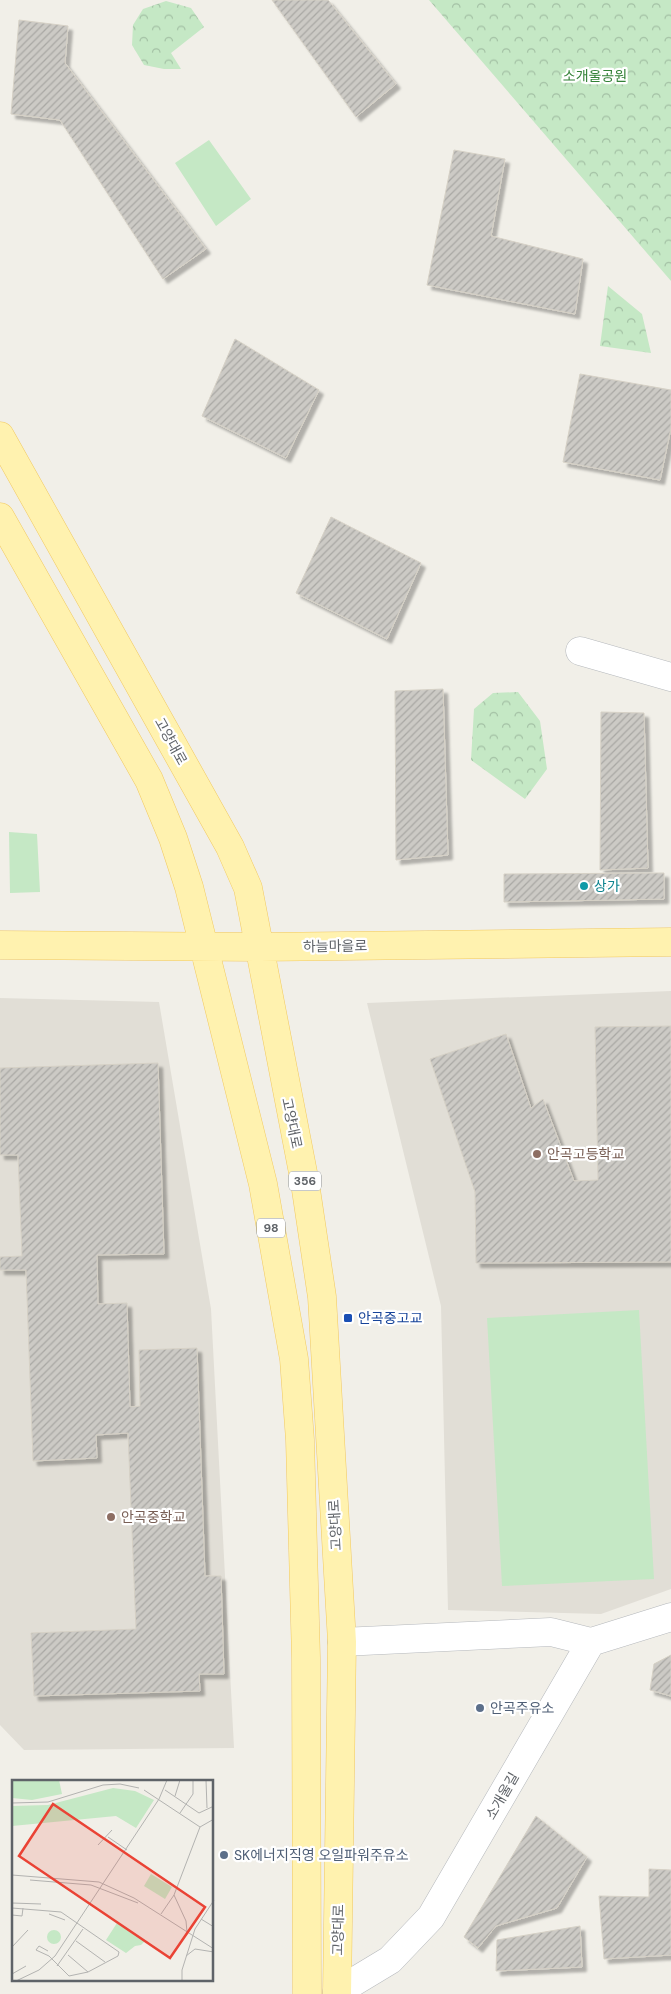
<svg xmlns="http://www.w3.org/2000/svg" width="671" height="1994" font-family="'DM Sans','Noto Sans KR',sans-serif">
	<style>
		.education { fill: #e1ded6 }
		.forest { fill: url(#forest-crowns) }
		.pitch { fill: #c5e8c5 }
		.building { fill: url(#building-hatch); stroke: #d6d1c6; filter: url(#shadow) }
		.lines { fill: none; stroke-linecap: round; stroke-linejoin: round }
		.minor-casing { stroke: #b5b8bc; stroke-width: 29 }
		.major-casing { stroke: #f2c960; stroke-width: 29 }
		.minor { stroke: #fff; stroke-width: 28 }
		.major { stroke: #fff2af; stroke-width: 28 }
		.culture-dot { fill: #0f9aa8; stroke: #fff; stroke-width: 2 }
		.education-dot { fill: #8d6e63; stroke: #fff; stroke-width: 2 }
		.transit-dot { fill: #1a4fb4; stroke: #fff; stroke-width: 2 }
		.service-dot { fill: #5c6f8a; stroke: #fff; stroke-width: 2 }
		.labels { text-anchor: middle; stroke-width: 4.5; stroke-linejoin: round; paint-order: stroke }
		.shield { fill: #fff; stroke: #8f9295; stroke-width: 1 }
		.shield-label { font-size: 12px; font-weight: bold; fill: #5f6368 }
		.park-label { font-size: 14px; fill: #348238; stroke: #fff }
		.street-label { font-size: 14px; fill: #5f6368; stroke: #fff }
		.culture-label { font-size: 14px; fill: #0d838f; stroke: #fff; text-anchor: start }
		.education-label { font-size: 14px; fill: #785e54; stroke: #fff; text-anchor: start }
		.transit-label { font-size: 14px; fill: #164399; stroke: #fff; text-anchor: start }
		.service-label { font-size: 14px; fill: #4e5e75; stroke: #fff; text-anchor: start }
		.inset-road { fill: none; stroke: #b3b3b1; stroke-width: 1 }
		.view { fill: #ea4335; fill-opacity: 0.15; stroke: #ea4335; stroke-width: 2.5 }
		.inset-edge { fill: none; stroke: #5f6368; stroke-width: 2.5 }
	</style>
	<defs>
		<pattern id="forest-crowns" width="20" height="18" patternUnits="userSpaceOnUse" patternTransform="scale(1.25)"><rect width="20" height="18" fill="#c5e8c5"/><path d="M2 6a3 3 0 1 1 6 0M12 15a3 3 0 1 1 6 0" fill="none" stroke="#a3c0a4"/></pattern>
		<pattern id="building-hatch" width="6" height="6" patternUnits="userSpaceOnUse" patternTransform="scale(1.25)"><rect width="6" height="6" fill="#cccac5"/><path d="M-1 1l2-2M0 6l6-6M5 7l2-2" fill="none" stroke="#a9a8a4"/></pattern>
		<filter id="shadow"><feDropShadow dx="4.5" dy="4.5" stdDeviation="1" flood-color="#0004"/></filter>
	</defs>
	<rect width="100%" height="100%" fill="#f1efe8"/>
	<path class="education" d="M 671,991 L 671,1589 L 601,1614 L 448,1610 L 441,1306 L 367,1003 Z
		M 0,998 L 159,1002 L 211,1309 L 234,1748 L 24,1750 L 0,1725 Z"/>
	<path class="forest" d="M 429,0 L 671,0 L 671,281 Z
		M 166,1 L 191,8 L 204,27 L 171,53 L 181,69 L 164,69 L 144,65 L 132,45 L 133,25 L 143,9 Z
		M 608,286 L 642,314 L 651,353 L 600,346 Z
		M 518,692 L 540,721 L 547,769 L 525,799 L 471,760 L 474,709 L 493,693 Z"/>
	<path class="pitch" d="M 209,140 L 251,199 L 216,226 L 175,163 Z
		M 9,832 L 37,834 L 40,892 L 10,893 Z
		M 639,1310 L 654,1579 L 502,1586 L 487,1318 Z"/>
	<path class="building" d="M 272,0 L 328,0 L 396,84 L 356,117 Z
		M 19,20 L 68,26 L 65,63 L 206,249 L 163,279 L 60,120 L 11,114 Z
		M 454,150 L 505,159 L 491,236 L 583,259 L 575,314 L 427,285 Z
		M 235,339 L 319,390 L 286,458 L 202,416 Z
		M 580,374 L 671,390 L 671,428 L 660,480 L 563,462 Z
		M 331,517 L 421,563 L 387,639 L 296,593 Z
		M 443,689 L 448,855 L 396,860 L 395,691 Z
		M 601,712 L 644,713 L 648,868 L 600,870 Z
		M 664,873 L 664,899 L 504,902 L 504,874 Z
		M 671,1026 L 671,1262 L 476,1263 L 475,1192 L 430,1059 L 506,1034 L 531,1108 L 543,1099 L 574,1181 L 598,1180 L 595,1027 Z
		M 158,1063 L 164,1254 L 97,1255 L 98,1304 L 127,1303 L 130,1407 L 140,1406 L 139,1350 L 197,1348 L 205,1576 L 221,1576 L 224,1674 L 199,1674 L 200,1691 L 34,1696 L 31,1633 L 136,1629 L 128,1433 L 96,1435 L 97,1458 L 33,1461 L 26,1270 L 0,1270 L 0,1257 L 22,1256 L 18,1155 L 0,1155 L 0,1068 Z
		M 671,1655 L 671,1696 L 650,1690 L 654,1664 Z
		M 536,1816 L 587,1857 L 557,1908 L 496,1926 L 478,1948 L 464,1937 Z
		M 649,1869 L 671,1870 L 671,1955 L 604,1959 L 599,1896 L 649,1897 Z
		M 580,1926 L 582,1967 L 496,1971 L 497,1940 Z"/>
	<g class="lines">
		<g class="minor-casing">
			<path id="minor" d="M 580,651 L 671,677
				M 342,1642 L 551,1632 L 591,1642
				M 337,1992 L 390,1960 L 431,1917 L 591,1642 L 671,1617"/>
		</g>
		<g class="major-casing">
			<path id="major" d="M 0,436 L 230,847 L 248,888 L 305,1183 L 322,1297 L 342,1642 L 337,1994
				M 0,517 L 149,780 L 173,838 L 189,887 L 263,1184 L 294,1359 L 300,1440 L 306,1658 L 307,1994
				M 0,945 L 260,947 L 671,942"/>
		</g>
		<use href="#minor" class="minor"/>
		<use href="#major" class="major"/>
	</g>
	<circle class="culture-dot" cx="584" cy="886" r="5"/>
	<g class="education-dot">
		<circle cx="537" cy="1154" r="5"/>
		<circle cx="111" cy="1517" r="5"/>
	</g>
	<rect class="transit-dot" x="343" y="1313" width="10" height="10" rx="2.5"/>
	<g class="service-dot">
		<circle cx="480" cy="1708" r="5"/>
		<circle cx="224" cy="1855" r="5"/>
	</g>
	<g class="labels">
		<g class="shield">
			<rect x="289" y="1171.5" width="32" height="19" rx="4"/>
			<rect x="257" y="1218.5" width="28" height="19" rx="4"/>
		</g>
		<g class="shield-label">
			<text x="305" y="1185">356</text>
			<text x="271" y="1232">98</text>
		</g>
		<g class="park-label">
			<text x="595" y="81">소개울공원</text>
		</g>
		<g class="street-label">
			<text transform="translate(171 741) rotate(61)" y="5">고양대로</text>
			<text transform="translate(335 946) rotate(-1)" y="5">하늘마을로</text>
			<text transform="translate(292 1123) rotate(78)" y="5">고양대로</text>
			<text transform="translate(335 1525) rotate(-93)" y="5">고양대로</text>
			<text transform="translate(502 1796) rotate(-60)" y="5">소개울길</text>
			<text transform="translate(338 1930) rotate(-89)" y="5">고양대로</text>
		</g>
		<g class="culture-label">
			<text x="594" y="891">상가</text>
		</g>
		<g class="education-label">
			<text x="547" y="1159">안곡고등학교</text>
			<text x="121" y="1522">안곡중학교</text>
		</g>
		<g class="transit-label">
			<text x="358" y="1323">안곡중고교</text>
		</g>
		<g class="service-label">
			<text x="490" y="1713">안곡주유소</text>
			<text x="234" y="1860">SK에너지직영 오일파워주유소</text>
		</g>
	</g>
	<g transform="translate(12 1780)">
		<rect width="201" height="201" fill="#f1efe8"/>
		<path d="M 0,0 L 47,0 L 50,14 L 20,20 L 0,18 ZM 101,8 L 123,11 L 142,20 L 124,48 L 104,36 L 0,46 L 0,26 L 36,25 ZM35 157a7 7 0 1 1 14 0a7 7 0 1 1-14 0Z" fill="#c5e8c5"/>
		<path d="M 139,94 L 160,107 L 153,119 L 132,106 ZM 105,143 L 133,161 L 129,165 L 123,166 L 114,173 L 94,160 Z" fill="#c5e8c5"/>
		<path class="inset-road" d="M 194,0 L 195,28M 132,10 L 188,47M 153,10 L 187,33 L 202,26M 163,16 L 168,0M 147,19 L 155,0M 0,23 L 36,22 L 91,5 L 108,4 L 127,8M 168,33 L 181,14 L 181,0M 96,57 L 115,70M 86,65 L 100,50M 0,95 L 87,102 L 122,118 L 202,169M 18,100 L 79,105 L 126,123M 0,123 L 29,124M 0,128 L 49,132 L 107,172 L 106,176 L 76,192 L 57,196 L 37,176 L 24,170 L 27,166 L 36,171M 37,134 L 53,140M 149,134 L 162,115M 0,135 L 10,136 L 11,128M 189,139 L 202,147M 175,152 L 174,141 L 162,115 L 188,47 L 202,39M 64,161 L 93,182M 0,167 L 16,150M 56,175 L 76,192M 174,176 L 183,169 L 202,172M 45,186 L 71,149M 0,194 L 14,186M 4,201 L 27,190 L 43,176 L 147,19M 170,201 L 170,190 L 183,149 L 202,120"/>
		<path class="view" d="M 41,24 L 193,127 L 158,178 L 7,76 Z"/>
		<rect width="201" height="201" class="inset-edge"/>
	</g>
</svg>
